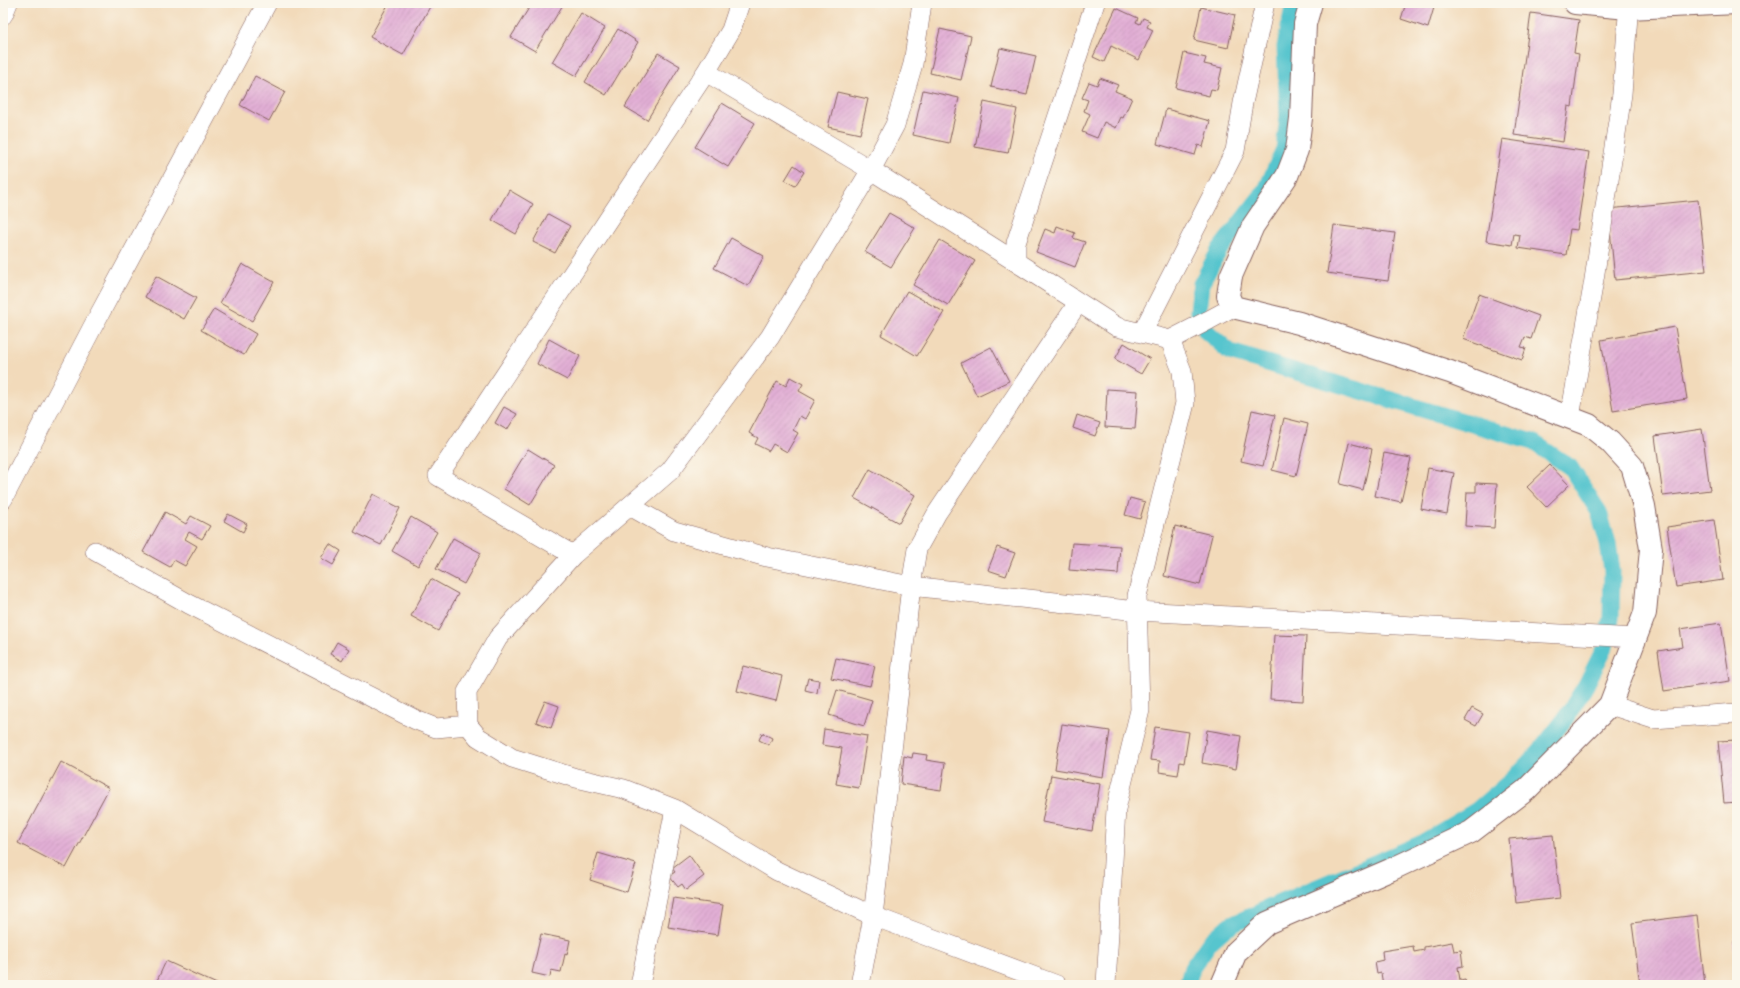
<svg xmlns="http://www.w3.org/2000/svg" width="1740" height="988" font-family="Caveat,sans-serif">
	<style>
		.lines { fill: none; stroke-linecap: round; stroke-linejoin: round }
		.canal { stroke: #57c5ce; stroke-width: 17 }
		.building { fill: url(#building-hatch) }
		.minor-casing { stroke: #85605d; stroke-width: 20 }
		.tertiary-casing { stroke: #85605d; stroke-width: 24 }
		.minor { stroke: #fff; stroke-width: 19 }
		.tertiary { stroke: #fff; stroke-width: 22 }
	</style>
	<defs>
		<pattern id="building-hatch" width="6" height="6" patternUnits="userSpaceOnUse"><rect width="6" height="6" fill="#e2afd5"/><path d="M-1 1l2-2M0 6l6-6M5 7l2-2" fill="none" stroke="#c396b7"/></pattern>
	</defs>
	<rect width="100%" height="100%" fill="#fbf7ec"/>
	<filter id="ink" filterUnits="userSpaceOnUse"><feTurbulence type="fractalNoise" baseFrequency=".025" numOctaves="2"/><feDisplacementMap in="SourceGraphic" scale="8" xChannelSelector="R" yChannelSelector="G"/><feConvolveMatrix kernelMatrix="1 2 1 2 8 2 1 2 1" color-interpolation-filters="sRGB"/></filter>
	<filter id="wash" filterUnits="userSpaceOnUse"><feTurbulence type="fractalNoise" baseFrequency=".012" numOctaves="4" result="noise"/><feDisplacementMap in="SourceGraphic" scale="16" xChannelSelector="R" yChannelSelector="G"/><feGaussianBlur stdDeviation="0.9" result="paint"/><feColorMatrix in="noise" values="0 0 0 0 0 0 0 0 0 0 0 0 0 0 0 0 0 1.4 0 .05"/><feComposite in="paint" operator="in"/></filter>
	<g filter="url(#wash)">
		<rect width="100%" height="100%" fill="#f2daba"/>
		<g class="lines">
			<path class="canal" d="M 1187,985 L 1192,968 L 1210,942 L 1227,927 L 1284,901 L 1420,844 L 1477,810 L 1513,779 L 1539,752 L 1565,719 L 1586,685 L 1605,647 L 1611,618 L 1612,571 L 1608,543 L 1599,512 L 1570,467 L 1533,442 L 1230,352 L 1206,331 L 1198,311 L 1201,284 L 1220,249 L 1266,190 L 1284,149 L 1288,116 L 1285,47 L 1294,3"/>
		</g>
		<g id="blocks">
			<path class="building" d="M 389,3 L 432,3 L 403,55 L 370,37 Z
				M 532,3 L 564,3 L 535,51 L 511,37 Z
				M 1406,3 L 1435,4 L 1428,28 L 1401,19 Z
				M 1201,7 L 1235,15 L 1228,48 L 1194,40 Z
				M 1116,8 L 1138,18 L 1136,22 L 1140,24 L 1143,18 L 1150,21 L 1147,27 L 1153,30 L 1139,60 L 1111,46 L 1104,62 L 1093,57 Z
				M 581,13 L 605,28 L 576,76 L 552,62 Z
				M 1531,13 L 1579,20 L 1574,53 L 1579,54 L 1572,107 L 1568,106 L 1563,142 L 1514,135 Z
				M 618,29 L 638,42 L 606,95 L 585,82 Z
				M 940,29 L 971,36 L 961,80 L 930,73 Z
				M 1000,48 L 1036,56 L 1027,95 L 991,87 Z
				M 658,53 L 680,66 L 647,120 L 625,107 Z
				M 1184,53 L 1206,58 L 1204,64 L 1222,68 L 1217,90 L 1211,89 L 1209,96 L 1176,88 Z
				M 255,76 L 285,92 L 269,121 L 240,105 Z
				M 1100,78 L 1118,85 L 1115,91 L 1132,98 L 1123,118 L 1121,117 L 1116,128 L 1104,122 L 1097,138 L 1082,132 L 1090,114 L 1084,111 L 1088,100 L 1082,98 L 1089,82 L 1097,85 Z
				M 923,90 L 959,98 L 949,143 L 913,135 Z
				M 837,92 L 868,99 L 860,134 L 828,127 Z
				M 984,102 L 1017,109 L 1008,153 L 975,147 Z
				M 722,103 L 755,123 L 728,167 L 695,147 Z
				M 1166,109 L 1210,121 L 1203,147 L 1198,145 L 1195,155 L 1157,144 Z
				M 1502,139 L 1589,152 L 1577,230 L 1570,229 L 1566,255 L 1518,248 L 1520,235 L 1514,234 L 1512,245 L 1486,241 Z
				M 794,165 L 804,172 L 795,186 L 785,180 Z
				M 509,190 L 533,204 L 516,234 L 492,220 Z
				M 1698,200 L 1706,271 L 1615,280 L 1608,209 Z
				M 889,213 L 915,228 L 891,267 L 865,252 Z
				M 548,214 L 570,226 L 555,253 L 533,242 Z
				M 1334,225 L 1395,233 L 1388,281 L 1327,273 Z
				M 1057,226 L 1075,233 L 1073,238 L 1085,242 L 1075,267 L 1036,252 L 1045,229 L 1055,233 Z
				M 731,238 L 764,256 L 748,286 L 714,268 Z
				M 940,240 L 975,261 L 948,305 L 913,285 Z
				M 242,264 L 274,282 L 252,321 L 220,303 Z
				M 156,276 L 196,298 L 184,319 L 145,297 Z
				M 907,291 L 944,312 L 917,356 L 881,335 Z
				M 1479,294 L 1539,316 L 1531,339 L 1525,337 L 1521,347 L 1526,348 L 1522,360 L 1463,339 Z
				M 214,309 L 256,334 L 244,355 L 201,330 Z
				M 1675,327 L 1687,399 L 1613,411 L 1601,340 Z
				M 549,339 L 580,356 L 567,380 L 537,364 Z
				M 1124,343 L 1150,359 L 1141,374 L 1115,359 Z
				M 991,347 L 1009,381 L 977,396 L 961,363 Z
				M 790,377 L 803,384 L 799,391 L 815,400 L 805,419 L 800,416 L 793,430 L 798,433 L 787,452 L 773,444 L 769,451 L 755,444 L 758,438 L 749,433 L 777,381 L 786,386 Z
				M 1107,389 L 1138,391 L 1135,429 L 1105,427 Z
				M 504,407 L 517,414 L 507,430 L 495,423 Z
				M 1252,410 L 1275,415 L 1263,466 L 1241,461 Z
				M 1077,415 L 1100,423 L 1095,436 L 1073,428 Z
				M 1284,418 L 1308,424 L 1296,476 L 1272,470 Z
				M 1702,429 L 1710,490 L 1663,496 L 1655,436 Z
				M 1349,443 L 1372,449 L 1363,490 L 1340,484 Z
				M 528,449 L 554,465 L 530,505 L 504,489 Z
				M 1384,453 L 1411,458 L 1401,502 L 1375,496 Z
				M 1550,465 L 1569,485 L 1546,507 L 1527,487 Z
				M 1428,468 L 1454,473 L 1447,514 L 1421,509 Z
				M 870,469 L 915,495 L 899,523 L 854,498 Z
				M 1476,483 L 1497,484 L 1494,528 L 1465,526 L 1467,492 L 1476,492 Z
				M 373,494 L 400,508 L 381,545 L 354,532 Z
				M 1130,498 L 1145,502 L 1140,519 L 1125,515 Z
				M 165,512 L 186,524 L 191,516 L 210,526 L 202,539 L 189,532 L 185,539 L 197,546 L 185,566 L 174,560 L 170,567 L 143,552 Z
				M 228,514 L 247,524 L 243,532 L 224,521 Z
				M 411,517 L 437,532 L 418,566 L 392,551 Z
				M 1714,520 L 1723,580 L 1676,587 L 1667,527 Z
				M 1175,526 L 1212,535 L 1200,585 L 1164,576 Z
				M 453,538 L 481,553 L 464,584 L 436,569 Z
				M 1072,543 L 1120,546 L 1118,574 L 1069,570 Z
				M 330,544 L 341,551 L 333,565 L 321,558 Z
				M 997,547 L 1015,553 L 1006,576 L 988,570 Z
				M 431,579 L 458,594 L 438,631 L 411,616 Z
				M 1721,623 L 1730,681 L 1664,691 L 1658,651 L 1683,647 L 1680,629 Z
				M 1274,635 L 1306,636 L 1303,701 L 1270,699 Z
				M 337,642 L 349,649 L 342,661 L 330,654 Z
				M 836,658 L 875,666 L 870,686 L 831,678 Z
				M 743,666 L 782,676 L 776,701 L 737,691 Z
				M 808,678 L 819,680 L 817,693 L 805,690 Z
				M 837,690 L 872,700 L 864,726 L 829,715 Z
				M 545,701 L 559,706 L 551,728 L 536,722 Z
				M 1472,708 L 1483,714 L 1476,726 L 1465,720 Z
				M 1062,724 L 1110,731 L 1103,777 L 1055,769 Z
				M 1155,727 L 1189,732 L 1184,763 L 1180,762 L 1178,775 L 1159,772 L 1160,761 L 1150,760 Z
				M 824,729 L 867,736 L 859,788 L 836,784 L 842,748 L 822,745 Z
				M 1207,730 L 1241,736 L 1236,769 L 1202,763 Z
				M 762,733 L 772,738 L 769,745 L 759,740 Z
				M 1737,740 L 1737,802 L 1724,803 L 1718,741 Z
				M 913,753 L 927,755 L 926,760 L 945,763 L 941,790 L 901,784 L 904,756 L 912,758 Z
				M 61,762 L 109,788 L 66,868 L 18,843 Z
				M 1051,775 L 1100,784 L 1092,831 L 1042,822 Z
				M 1553,835 L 1560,898 L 1516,903 L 1509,839 Z
				M 598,853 L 636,864 L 627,892 L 590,880 Z
				M 689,855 L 704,876 L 686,890 L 682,884 L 678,887 L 669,876 L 675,872 L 672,868 Z
				M 673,898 L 723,905 L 718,935 L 668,927 Z
				M 1697,915 L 1705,985 L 1640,985 L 1632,923 Z
				M 541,934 L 570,940 L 567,955 L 565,954 L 561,972 L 551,970 L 550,977 L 532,973 Z
				M 1737,940 L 1737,958 L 1736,958 L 1734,941 Z
				M 1452,942 L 1454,951 L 1461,950 L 1463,966 L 1458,967 L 1460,980 L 1465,979 L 1466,985 L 1383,985 L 1381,973 L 1377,974 L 1375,962 L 1383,960 L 1382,951 L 1413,946 L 1414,952 L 1424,950 L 1424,947 Z
				M 166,961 L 219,985 L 155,985 Z
				M 683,980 L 690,985 L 679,985 Z
				M 670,981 L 676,985 L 668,985 Z"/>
		</g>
	</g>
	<g filter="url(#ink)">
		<use href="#blocks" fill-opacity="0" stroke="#85605d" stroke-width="1"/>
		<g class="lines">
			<g class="minor-casing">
				<path id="minor" d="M 922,3 L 913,64 L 895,125 L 871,170 L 770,337 L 670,471 L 573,555 L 498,638 L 467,692 L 468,725 L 478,737 L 512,758 L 576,778 L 624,789 L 675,809 L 777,871 L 873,916 L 1057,985
					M 1095,3 L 1016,243 L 1016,262 L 1117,327 L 1170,340 L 1209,320 L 1233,307
					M 3,15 L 8,3
					M 706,72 L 871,170 L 1016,262
					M 1142,333 L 1235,151 L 1243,103 L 1265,3
					M 1570,417 L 1593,286 L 1622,94 L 1629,3
					M 3,499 L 92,328 L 267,3
					M 630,506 L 674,531 L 767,557 L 911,586 L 1137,611 L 1636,638
					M 95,551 L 189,604 L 416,720 L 436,728 L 468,725
					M 573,555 L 438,476 L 706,72 L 731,30 L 740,3
					M 1610,705 L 1653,719 L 1737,713
					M 640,985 L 675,809
					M 860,985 L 873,916 L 911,586 L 917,549 L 937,513 L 1078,303
					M 1106,985 L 1116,809 L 1140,710 L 1137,596 L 1185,403 L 1182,371 L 1170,340"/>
			</g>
			<g class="tertiary-casing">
				<path id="tertiary" d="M 1575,3 L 1628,8 L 1737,3
					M 1222,985 L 1236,952 L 1267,923 L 1390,870 L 1471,832 L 1526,790 L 1610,705 L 1645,613 L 1651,549 L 1644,506 L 1632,466 L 1610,442 L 1589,425 L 1450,372 L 1299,323 L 1233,307 L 1228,296 L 1231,276 L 1253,226 L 1287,176 L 1297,150 L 1301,118 L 1305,24 L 1311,3"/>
			</g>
			<use href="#minor" class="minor"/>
			<use href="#tertiary" class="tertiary"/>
		</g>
	</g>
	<rect width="1740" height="988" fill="none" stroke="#fbf7ec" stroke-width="16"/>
</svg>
